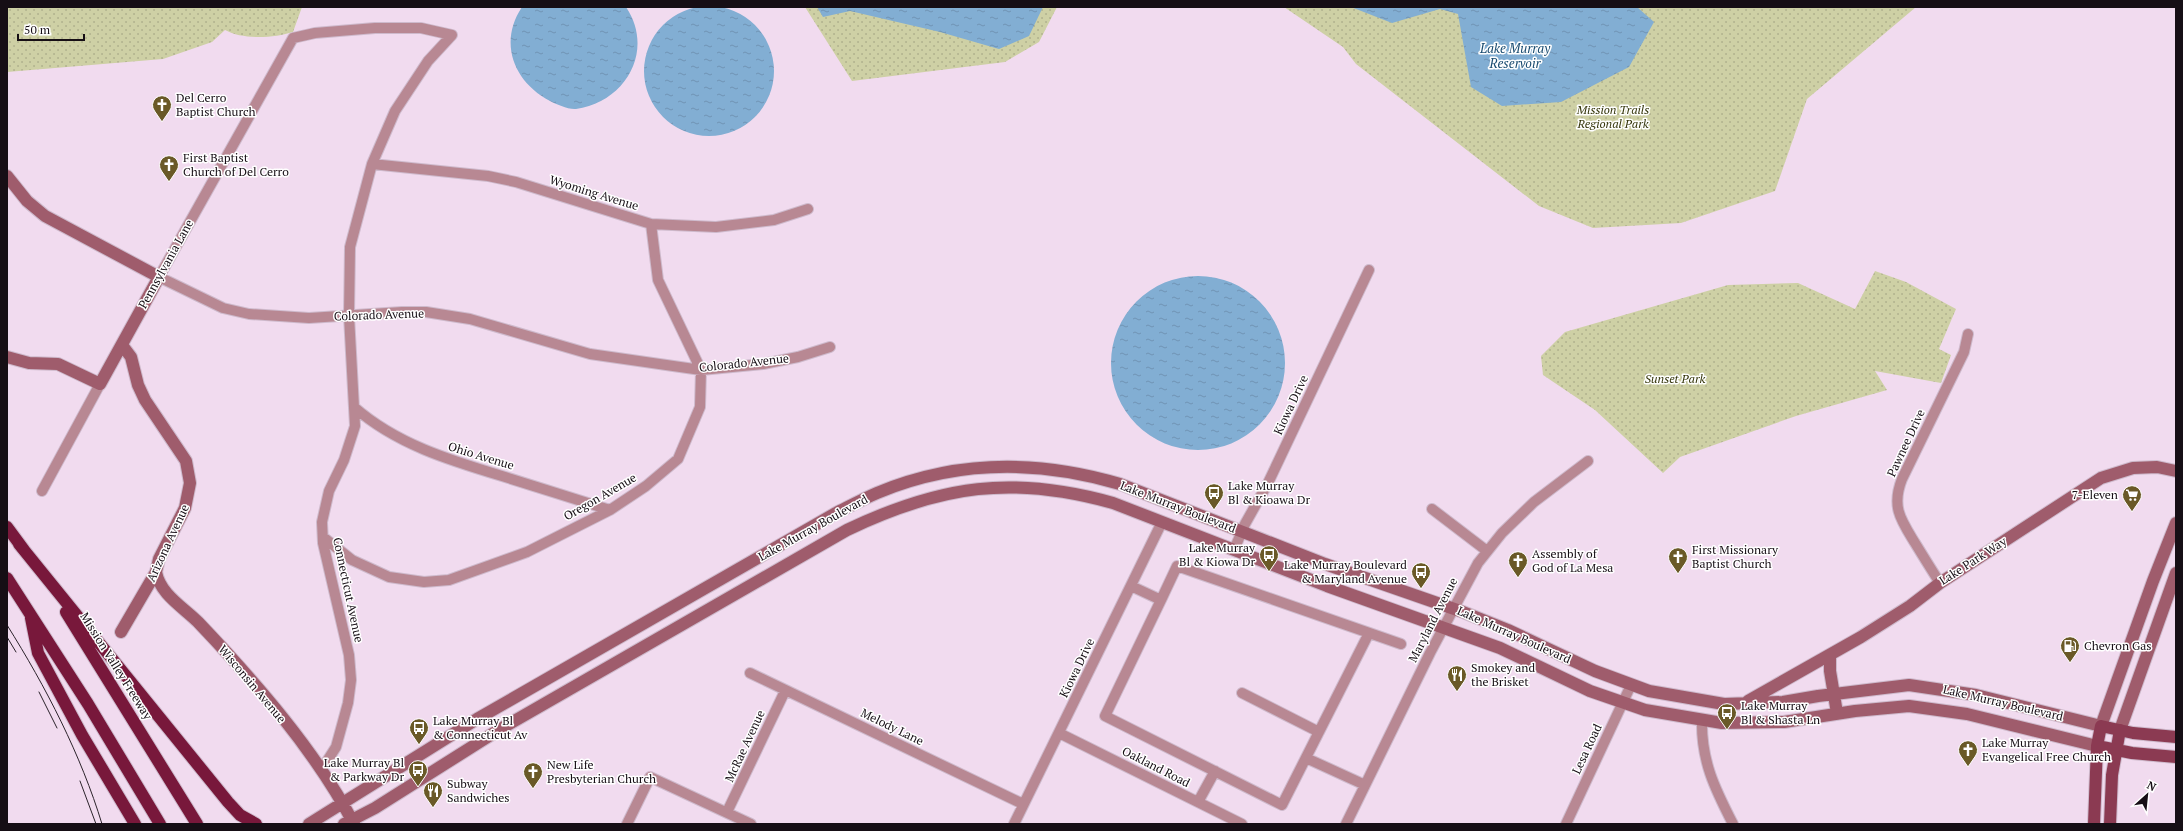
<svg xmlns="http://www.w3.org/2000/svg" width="2183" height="831" font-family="'PT Serif',serif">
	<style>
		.park { fill: url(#park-dots) }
		.water { fill: url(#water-ripples) }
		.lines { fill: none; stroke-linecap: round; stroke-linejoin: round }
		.street-casing { stroke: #cebacc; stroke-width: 12 }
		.secondary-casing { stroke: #cebacc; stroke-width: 14 }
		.primary-casing { stroke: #cebacc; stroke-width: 14 }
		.highway-casing { stroke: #cebacc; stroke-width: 14 }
		.street { stroke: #b88893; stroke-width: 10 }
		.secondary { stroke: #9f5c6c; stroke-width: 12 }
		.primary { stroke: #8b3a52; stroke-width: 12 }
		.highway { stroke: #78183b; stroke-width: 12 }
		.tram { stroke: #2c232b; stroke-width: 1 }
		.labels { text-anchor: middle; stroke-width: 3; stroke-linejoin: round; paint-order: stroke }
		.poi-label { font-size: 12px; fill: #160e15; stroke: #fff; text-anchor: start }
		.park-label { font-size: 12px; font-style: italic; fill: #35360b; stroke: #fff }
		.street-label { font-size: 12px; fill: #160e15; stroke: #fff }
		.water-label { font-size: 13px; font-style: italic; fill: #1a4c71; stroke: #fff }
	</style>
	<defs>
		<pattern id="park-dots" width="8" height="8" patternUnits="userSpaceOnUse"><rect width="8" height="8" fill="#ced0a5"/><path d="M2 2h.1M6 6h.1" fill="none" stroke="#b0b18d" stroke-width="1.8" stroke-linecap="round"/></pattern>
		<pattern id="water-ripples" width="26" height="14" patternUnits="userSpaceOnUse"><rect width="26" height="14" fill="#82aed3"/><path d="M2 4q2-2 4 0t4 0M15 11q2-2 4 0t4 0" fill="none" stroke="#7094b4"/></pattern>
	</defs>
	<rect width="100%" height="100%" fill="#f1dbef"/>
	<path class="park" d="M 7,7 L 302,7 L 293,32 C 274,38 243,40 225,30 L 212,42 L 163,59 L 7,72 Z
		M 805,7 L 1057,7 L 1039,42 L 1005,62 L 852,81 Z
		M 1284,7 L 1916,7 L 1807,99 L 1775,191 L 1681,223 L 1593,228 L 1539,206 L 1356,64 L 1343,47 Z
		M 1875,271 L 1906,282 L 1956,309 L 1939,349 L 1951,355 L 1941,383 L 1875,371 L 1887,390 L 1796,416 L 1680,457 L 1663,473 L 1595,410 L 1543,375 L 1541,356 L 1565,332 L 1728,285 L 1798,283 L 1855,309 Z"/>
	<path class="water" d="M644 71a65 65 0 1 1 130 0a65 65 0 1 1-130 0Z
		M 522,7 L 626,7 C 655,50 626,102 576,109 C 569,110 556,104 550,101 C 514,82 498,43 522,7 Z
		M 817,7 L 1043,7 L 1029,36 L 999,49 L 940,32 L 850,11 L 823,17 Z
		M 1351,7 L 1637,7 L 1654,22 L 1629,67 L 1561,102 L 1502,106 L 1471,87 L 1458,14 L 1440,9 L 1392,23 Z
		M1111 363a87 87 0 1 1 174 0a87 87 0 1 1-174 0Z"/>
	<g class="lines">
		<g class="street-casing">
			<path id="street" d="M 372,164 L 488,176 L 516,182 L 651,224 L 716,227 L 774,220 L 808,209
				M 354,407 C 396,444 449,460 502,476 C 538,487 574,499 610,510
				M 42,491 L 100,384
				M 1432,509 L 1487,551
				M 323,537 L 352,560 L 389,577 L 424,582 L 449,580 L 527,552 L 610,510 L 646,486 L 678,459 L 700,407 L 701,370 L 658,280 L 651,224
				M 1234,550 L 1245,524 L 1268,483 L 1369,270
				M 1940,583 C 1931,569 1923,556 1915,543 C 1901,520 1891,507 1902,479 L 1964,352 L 1968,334
				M 1131,586 L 1161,600 L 1177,566 L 1401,644
				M 1161,600 L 1105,716 L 1282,805 L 1369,633
				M 750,673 L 1023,804
				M 1242,693 L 1319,732
				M 1702,720 C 1701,761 1715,789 1733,824
				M 1059,733 L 1242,824
				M 1306,758 L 1365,785
				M 322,769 L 336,747 L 348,703 L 351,680 L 349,655 L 323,543 L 322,522 L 329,491 L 344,460 L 355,426 L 349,316 L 350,247 L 372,164 L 395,111 L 428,61 L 452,35 L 421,28 L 375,28 L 315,33 L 293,38 L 159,277 L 223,308 L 249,314 L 309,318 L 402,312 L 426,312 L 470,319 L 590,354 L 701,370 L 763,364 L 798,357 L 830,347
				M 1198,802 L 1215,771
				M 727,812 L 785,691
				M 627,824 L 650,777 L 751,824
				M 1014,824 L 1162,522
				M 1346,824 L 1430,653 L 1478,563 L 1502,533 L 1534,502 L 1588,461
				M 1566,824 L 1631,685"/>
		</g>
		<g class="secondary-casing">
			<path id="secondary" d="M 7,176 L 27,201 L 45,216 L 159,277 L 100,384 L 58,364 L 29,363 L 7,357
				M 156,572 C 160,594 183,607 198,622 C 256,683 315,750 354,824
				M 121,632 L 156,572 L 159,559 L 185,508 L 190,483 L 186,461 L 145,400 L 138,385 L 131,357 L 122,345
				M 1830,656 L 1830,671 L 1837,713
				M 1748,701 L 1861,637 L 1910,606 L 1940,583 L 2101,478 L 2133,468 L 2157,467 L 2176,471
				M 2120,730 L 2176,573
				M 309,824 L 477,719 L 836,513 C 850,506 863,499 877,493 C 956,460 1039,460 1120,484 L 1325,564 L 1463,612 L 1508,630 L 1595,671 L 1649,691 L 1724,704 L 1783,702 L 1818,696 L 1909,685 L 1976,695 L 2101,726 L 2153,581 L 2176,523
				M 344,824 L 375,808 L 497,731 L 847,530 C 941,485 1013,475 1113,503 L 1327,586 L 1500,648 L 1590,691 L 1645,710 L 1722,723 L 1784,722 L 1855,711 L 1909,706 L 1967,714 L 2097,746"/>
		</g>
		<g class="primary-casing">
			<path id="primary" d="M 2097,746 L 2132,753 L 2176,757
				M 2094,824 L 2097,746 L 2101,726 L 2133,733 L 2176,737
				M 2110,824 L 2112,775 L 2120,730"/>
		</g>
		<g class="highway-casing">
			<path id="highway" d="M 7,527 L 24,550
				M 19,544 L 228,802 L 240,815 L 256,824
				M 7,578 L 88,704 L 160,824
				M 66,612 L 197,824
				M 31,618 L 38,653 L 82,735 L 135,824"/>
		</g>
		<use href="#street" class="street"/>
		<use href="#secondary" class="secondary"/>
		<use href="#primary" class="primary"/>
		<use href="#highway" class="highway"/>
		<path class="tram" d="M 7,625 C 46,687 81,755 102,824
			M 7,637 L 16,652
			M 39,692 L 57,728
			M 80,781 L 96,824"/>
	</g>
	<defs>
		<g id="church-pin" transform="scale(1)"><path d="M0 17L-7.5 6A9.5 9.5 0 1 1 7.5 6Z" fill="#6a5927" stroke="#fff"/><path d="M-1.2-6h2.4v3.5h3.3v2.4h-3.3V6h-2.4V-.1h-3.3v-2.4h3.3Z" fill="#fff"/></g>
		<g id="bus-pin" transform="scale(1)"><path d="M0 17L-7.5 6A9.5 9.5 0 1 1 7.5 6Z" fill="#6a5927" stroke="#fff"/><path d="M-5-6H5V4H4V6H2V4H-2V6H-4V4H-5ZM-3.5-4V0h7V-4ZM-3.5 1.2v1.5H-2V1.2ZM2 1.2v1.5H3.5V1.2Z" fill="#fff"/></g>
		<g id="supermarket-pin" transform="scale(1)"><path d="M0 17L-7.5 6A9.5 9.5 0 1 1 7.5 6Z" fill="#6a5927" stroke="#fff"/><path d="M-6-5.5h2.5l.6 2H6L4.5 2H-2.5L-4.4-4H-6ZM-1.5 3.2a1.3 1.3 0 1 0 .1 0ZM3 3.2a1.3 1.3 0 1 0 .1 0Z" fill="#fff"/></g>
		<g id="fuel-pin" transform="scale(1)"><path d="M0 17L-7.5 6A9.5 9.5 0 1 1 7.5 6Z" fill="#6a5927" stroke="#fff"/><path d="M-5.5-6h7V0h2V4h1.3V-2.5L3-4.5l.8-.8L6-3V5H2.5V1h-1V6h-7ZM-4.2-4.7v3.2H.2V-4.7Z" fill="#fff"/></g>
		<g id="restaurant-pin" transform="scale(1)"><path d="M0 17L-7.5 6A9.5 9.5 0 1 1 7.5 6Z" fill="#6a5927" stroke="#fff"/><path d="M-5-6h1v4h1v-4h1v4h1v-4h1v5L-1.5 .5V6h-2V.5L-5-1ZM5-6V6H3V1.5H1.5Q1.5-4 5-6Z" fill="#fff"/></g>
	</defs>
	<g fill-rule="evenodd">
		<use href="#church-pin" x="162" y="105"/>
		<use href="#church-pin" x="169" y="165"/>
		<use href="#bus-pin" x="1214" y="493"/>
		<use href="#supermarket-pin" x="2132" y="495"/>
		<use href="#bus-pin" x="1269" y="555"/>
		<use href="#church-pin" x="1678" y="557"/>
		<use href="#church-pin" x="1518" y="561"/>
		<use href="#bus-pin" x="1421" y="572"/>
		<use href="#fuel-pin" x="2070" y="646"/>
		<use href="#restaurant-pin" x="1457" y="675"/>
		<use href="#bus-pin" x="1727" y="713"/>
		<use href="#bus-pin" x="419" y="728"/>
		<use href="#church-pin" x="1968" y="750"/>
		<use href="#bus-pin" x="418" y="770"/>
		<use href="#church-pin" x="533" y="772"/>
		<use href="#restaurant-pin" x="433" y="791"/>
	</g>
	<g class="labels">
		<g class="poi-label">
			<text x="176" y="102">Del Cerro<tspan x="176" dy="14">Baptist Church</tspan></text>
			<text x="183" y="162">First Baptist<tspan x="183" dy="14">Church of Del Cerro</tspan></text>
			<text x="1228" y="490">Lake Murray<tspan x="1228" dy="14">Bl &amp; Kioawa Dr</tspan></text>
			<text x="2118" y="499" text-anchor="end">7-Eleven</text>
			<text x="1255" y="552" text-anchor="end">Lake Murray<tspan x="1255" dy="14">Bl &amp; Kiowa Dr</tspan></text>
			<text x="1692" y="554">First Missionary<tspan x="1692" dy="14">Baptist Church</tspan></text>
			<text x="1532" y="558">Assembly of<tspan x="1532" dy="14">God of La Mesa</tspan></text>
			<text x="1407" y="569" text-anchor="end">Lake Murray Boulevard<tspan x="1407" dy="14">&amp; Maryland Avenue</tspan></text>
			<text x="2084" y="650">Chevron Gas</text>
			<text x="1471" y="672">Smokey and<tspan x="1471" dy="14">the Brisket</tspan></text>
			<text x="1741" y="710">Lake Murray<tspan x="1741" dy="14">Bl &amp; Shasta Ln</tspan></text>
			<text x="433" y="725">Lake Murray Bl<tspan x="433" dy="14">&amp; Connecticut Av</tspan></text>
			<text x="1982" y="747">Lake Murray<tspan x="1982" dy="14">Evangelical Free Church</tspan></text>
			<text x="404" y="767" text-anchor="end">Lake Murray Bl<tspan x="404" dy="14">&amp; Parkway Dr</tspan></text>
			<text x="547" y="769">New Life<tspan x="547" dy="14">Presbyterian Church</tspan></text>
			<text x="447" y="788">Subway<tspan x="447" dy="14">Sandwiches</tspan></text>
		</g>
		<g class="park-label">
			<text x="1613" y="114">Mission Trails<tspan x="1613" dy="14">Regional Park</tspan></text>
			<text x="1675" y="383">Sunset Park</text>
		</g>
		<g class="street-label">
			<text transform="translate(594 193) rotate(17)" y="4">Wyoming Avenue</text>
			<text transform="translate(166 264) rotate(-61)" y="4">Pennsylvania Lane</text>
			<text transform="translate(379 315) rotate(-2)" y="4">Colorado Avenue</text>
			<text transform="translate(744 363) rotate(-6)" y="4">Colorado Avenue</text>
			<text transform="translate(1291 405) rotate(-65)" y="4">Kiowa Drive</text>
			<text transform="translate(1906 443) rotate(-65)" y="4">Pawnee Drive</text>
			<text transform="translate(481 456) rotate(17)" y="4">Ohio Avenue</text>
			<text transform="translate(600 497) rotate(-30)" y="4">Oregon Avenue</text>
			<text transform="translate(1178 507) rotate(21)" y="4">Lake Murray Boulevard</text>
			<text transform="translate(813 528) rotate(-29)" y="4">Lake Murray Boulevard</text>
			<text transform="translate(168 543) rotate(-65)" y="4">Arizona Avenue</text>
			<text transform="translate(1973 561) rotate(-33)" y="4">Lake Park Way</text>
			<text transform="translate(348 590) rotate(78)" y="4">Connecticut Avenue</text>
			<text transform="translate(1433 620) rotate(-63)" y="4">Maryland Avenue</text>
			<text transform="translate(1514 635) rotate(24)" y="4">Lake Murray Boulevard</text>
			<text transform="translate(116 666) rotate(58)" y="4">Mission Valley Freeway</text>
			<text transform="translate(1077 668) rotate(-64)" y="4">Kiowa Drive</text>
			<text transform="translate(252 684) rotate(50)" y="4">Wisconsin Avenue</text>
			<text transform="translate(2003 703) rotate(13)" y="4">Lake Murray Boulevard</text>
			<text transform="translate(892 727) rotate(26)" y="4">Melody Lane</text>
			<text transform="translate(745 746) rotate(-65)" y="4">McRae Avenue</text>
			<text transform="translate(1587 749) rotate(-65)" y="4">Lesa Road</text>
			<text transform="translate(1156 767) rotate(27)" y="4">Oakland Road</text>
		</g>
		<g class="water-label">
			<text x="1515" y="53">Lake Murray<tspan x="1515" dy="15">Reservoir</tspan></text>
		</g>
	</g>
	<rect width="2183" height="831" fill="none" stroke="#160e15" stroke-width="16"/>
	<g transform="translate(2147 795) rotate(27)" stroke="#ffffff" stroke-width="3" paint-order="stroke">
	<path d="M0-3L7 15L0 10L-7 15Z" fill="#160e15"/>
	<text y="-6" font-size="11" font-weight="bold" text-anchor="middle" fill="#160e15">N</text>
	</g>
	<path d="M18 34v6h66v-6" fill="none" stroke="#160e15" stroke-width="2"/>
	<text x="24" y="34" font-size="12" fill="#160e15" stroke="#ffffff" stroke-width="3" paint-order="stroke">50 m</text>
</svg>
